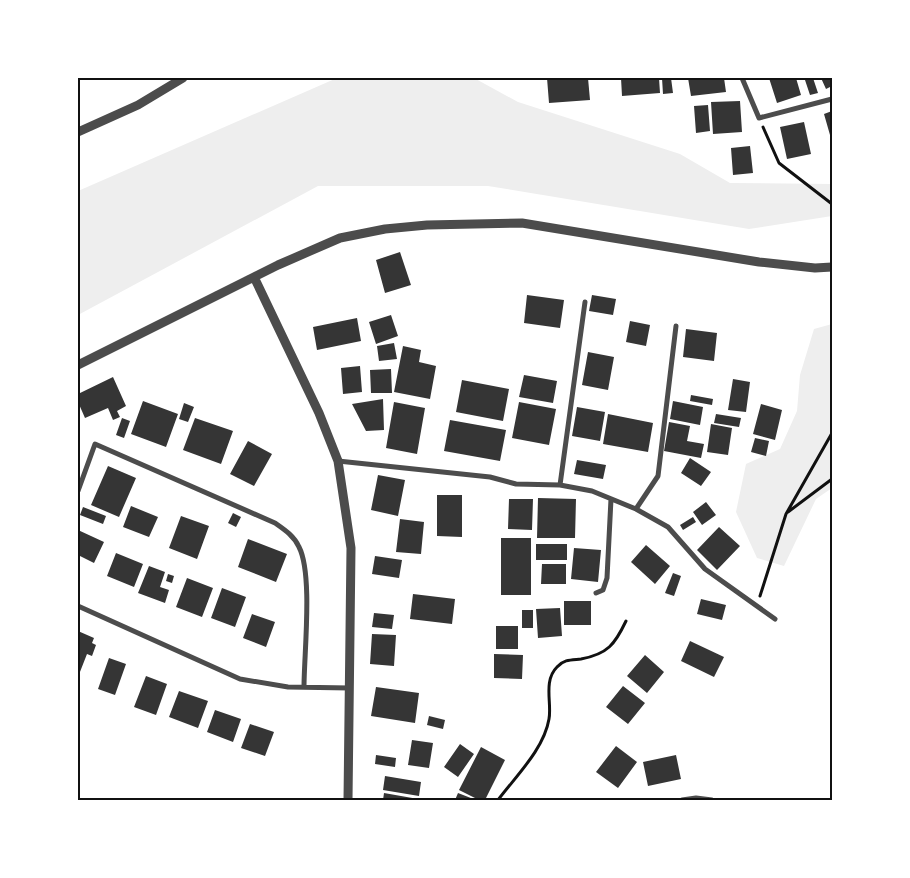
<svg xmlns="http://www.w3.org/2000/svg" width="910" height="878" font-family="'Space Grotesk',sans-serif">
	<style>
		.green { fill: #eee }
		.building { fill: #353535 }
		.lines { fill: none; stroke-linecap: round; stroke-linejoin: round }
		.path { stroke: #111; stroke-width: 3 }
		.minor { stroke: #4c4c4c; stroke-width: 5 }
		.tertiary { stroke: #4c4c4c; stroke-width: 9 }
		.neatline { fill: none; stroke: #111; stroke-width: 2 }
	</style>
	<rect width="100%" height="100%" fill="#fff"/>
	<path class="green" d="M 337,78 L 474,78 L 518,102 L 680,154 L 730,183 L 832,184 L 832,216 L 749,229 L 488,186 L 318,186 L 78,315 L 78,191 Z
		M 832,324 L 832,488 L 816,499 L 784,566 L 757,558 L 736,512 L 746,464 L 780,449 L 797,411 L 800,375 L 814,329 Z"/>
	<path class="building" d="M 547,78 L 588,78 L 590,100 L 549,103 Z
		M 621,78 L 659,78 L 660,93 L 622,96 Z
		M 662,78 L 671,78 L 673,93 L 663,94 Z
		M 688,78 L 724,78 L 726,92 L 691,96 Z
		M 769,78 L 796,78 L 801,95 L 777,103 Z
		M 813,78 L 818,93 L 810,95 L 805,80 Z
		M 821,78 L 832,78 L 832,86 L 826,89 Z
		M 740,101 L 742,132 L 713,134 L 711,102 Z
		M 708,105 L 710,131 L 696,133 L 694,106 Z
		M 832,111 L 832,142 L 824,114 Z
		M 804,122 L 811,154 L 787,159 L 780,127 Z
		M 750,146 L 753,173 L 733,175 L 731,148 Z
		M 400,252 L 411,285 L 385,293 L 376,260 Z
		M 527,295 L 564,300 L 560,328 L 524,323 Z
		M 592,295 L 616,299 L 613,315 L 589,311 Z
		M 391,315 L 398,336 L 376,344 L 369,322 Z
		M 357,318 L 361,341 L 317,350 L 313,327 Z
		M 630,321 L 650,325 L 646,346 L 626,342 Z
		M 686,329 L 717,333 L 714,361 L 683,357 Z
		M 394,343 L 397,359 L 379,361 L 377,346 Z
		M 403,346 L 421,350 L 419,362 L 436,366 L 430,399 L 394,392 Z
		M 588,352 L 614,357 L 608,390 L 582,385 Z
		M 360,366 L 362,392 L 343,394 L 341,368 Z
		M 391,369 L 392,393 L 371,393 L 370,370 Z
		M 524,375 L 557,381 L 553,403 L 519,397 Z
		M 113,377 L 126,406 L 117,411 L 120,417 L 113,420 L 108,408 L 85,418 L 78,402 L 78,394 Z
		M 733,379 L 750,382 L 746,412 L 728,410 Z
		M 462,380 L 509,389 L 503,421 L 456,412 Z
		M 691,395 L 713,399 L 712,405 L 690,401 Z
		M 383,399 L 384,430 L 366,431 L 352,404 Z
		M 143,401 L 178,414 L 166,447 L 131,434 Z
		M 673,401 L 703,407 L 700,425 L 670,419 Z
		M 394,402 L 425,408 L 417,454 L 386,448 Z
		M 519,402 L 556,409 L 549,445 L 512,438 Z
		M 184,403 L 194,407 L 188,422 L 179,419 Z
		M 761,404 L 782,410 L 775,440 L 753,434 Z
		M 577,407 L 605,412 L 600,441 L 572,436 Z
		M 608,414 L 653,423 L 648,452 L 603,444 Z
		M 716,414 L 741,418 L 739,427 L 714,423 Z
		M 122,418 L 130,421 L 124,438 L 116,435 Z
		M 195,418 L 233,431 L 221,464 L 183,450 Z
		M 450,420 L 506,430 L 500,461 L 444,451 Z
		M 669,422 L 690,426 L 687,441 L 704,444 L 701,458 L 664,451 Z
		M 711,424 L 732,428 L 728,455 L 707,452 Z
		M 755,438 L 769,441 L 766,456 L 751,452 Z
		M 248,441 L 272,454 L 254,486 L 230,474 Z
		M 690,458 L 711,472 L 701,486 L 681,473 Z
		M 577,460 L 606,465 L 603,479 L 574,474 Z
		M 108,466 L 136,478 L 119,517 L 91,505 Z
		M 378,475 L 405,480 L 398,516 L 371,510 Z
		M 437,495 L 462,495 L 462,537 L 437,536 Z
		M 538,498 L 576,499 L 575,538 L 537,538 Z
		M 509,499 L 533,499 L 532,530 L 508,529 Z
		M 706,502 L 716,515 L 702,525 L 693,512 Z
		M 131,506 L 158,517 L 149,537 L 123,527 Z
		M 83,507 L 106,516 L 103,524 L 80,515 Z
		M 233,513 L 241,517 L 236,527 L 228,523 Z
		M 181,516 L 209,526 L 197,559 L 169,548 Z
		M 693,517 L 696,522 L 683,530 L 680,525 Z
		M 400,519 L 424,522 L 421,554 L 396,552 Z
		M 719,527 L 740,546 L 717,570 L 697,550 Z
		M 78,530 L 104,542 L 94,563 L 78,555 Z
		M 501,538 L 531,538 L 531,595 L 501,595 Z
		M 248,539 L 287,554 L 276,582 L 238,567 Z
		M 536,544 L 567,544 L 567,560 L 536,560 Z
		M 646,545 L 670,566 L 655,584 L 631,562 Z
		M 574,548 L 601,550 L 598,582 L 571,579 Z
		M 116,553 L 143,564 L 134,587 L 107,576 Z
		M 375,556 L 402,560 L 399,578 L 372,574 Z
		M 542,564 L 566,564 L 566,584 L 541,584 Z
		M 149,566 L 165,572 L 160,587 L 169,590 L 165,603 L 138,593 Z
		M 673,573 L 681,576 L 674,596 L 665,593 Z
		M 168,574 L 174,576 L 172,583 L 166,581 Z
		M 187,578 L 213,588 L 202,617 L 176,607 Z
		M 222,588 L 246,597 L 235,627 L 211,618 Z
		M 413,594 L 455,599 L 452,624 L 410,619 Z
		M 701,599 L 726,605 L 722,620 L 697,614 Z
		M 564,601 L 591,601 L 591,625 L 564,625 Z
		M 560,608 L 562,636 L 538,638 L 536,609 Z
		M 522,610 L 533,610 L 533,628 L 522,628 Z
		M 374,613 L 394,615 L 392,629 L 372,627 Z
		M 252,614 L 275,622 L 266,647 L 243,638 Z
		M 496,626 L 518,626 L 518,649 L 496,649 Z
		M 78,631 L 94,638 L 92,643 L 96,645 L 92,656 L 87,654 L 78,677 Z
		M 372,634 L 396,635 L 394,666 L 370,664 Z
		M 690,641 L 724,657 L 714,677 L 681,661 Z
		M 494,654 L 523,655 L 522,679 L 494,678 Z
		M 645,655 L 664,672 L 647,693 L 627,676 Z
		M 109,658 L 126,664 L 115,695 L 98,689 Z
		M 146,676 L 167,684 L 156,715 L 134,707 Z
		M 623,686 L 645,703 L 628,724 L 606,707 Z
		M 376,687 L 419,693 L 415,723 L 371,716 Z
		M 179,691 L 208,701 L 198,728 L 169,717 Z
		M 215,710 L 241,719 L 233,742 L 207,732 Z
		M 429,716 L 445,720 L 443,729 L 427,725 Z
		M 250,724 L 274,732 L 265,756 L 241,748 Z
		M 412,740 L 433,743 L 429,768 L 408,765 Z
		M 460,744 L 474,754 L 458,777 L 444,767 Z
		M 616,746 L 637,762 L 618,788 L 596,772 Z
		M 481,747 L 505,760 L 485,800 L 479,800 L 459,790 Z
		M 376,755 L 396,758 L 395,767 L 375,764 Z
		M 676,755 L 681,779 L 648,786 L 643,762 Z
		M 385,776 L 421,782 L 419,796 L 383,790 Z
		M 384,793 L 418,799 L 418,800 L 383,800 Z
		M 458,793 L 476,800 L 455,800 Z"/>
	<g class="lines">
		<path class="path" d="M 763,127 L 779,163 L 832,204
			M 788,512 L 832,479
			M 760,596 L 786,514 L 832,433
			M 498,800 C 516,776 544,749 549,719 C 552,703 543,681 557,667 C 564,659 572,660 581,659 C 608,654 615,644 626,621"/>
		<path class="minor" d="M 742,78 L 759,118 L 832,99
			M 338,461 L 490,477 L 516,484 L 560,485 L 592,491 L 636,509 L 658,476 L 676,326
			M 560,485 L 585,302
			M 78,491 L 95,444 L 275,523 C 285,530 294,536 299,547 C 313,574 304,654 304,687
			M 636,509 L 668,527 L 705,569 L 775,619
			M 596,593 L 603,590 L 607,578 L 611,499
			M 78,606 L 240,679 L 288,687 L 350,688
			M 682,800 L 696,798 L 712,800"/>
		<path class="tertiary" d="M 78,132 L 138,105 L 183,78
			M 254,277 L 319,413 L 338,461 L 351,548 L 348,800
			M 78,365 L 278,265 L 340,238 L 385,229 L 427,225 L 522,223 L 759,262 L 815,268 L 832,267"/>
	</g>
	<rect width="910" height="878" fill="none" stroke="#ffffff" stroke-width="158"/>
	<rect x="79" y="79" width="752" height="720" class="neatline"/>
</svg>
